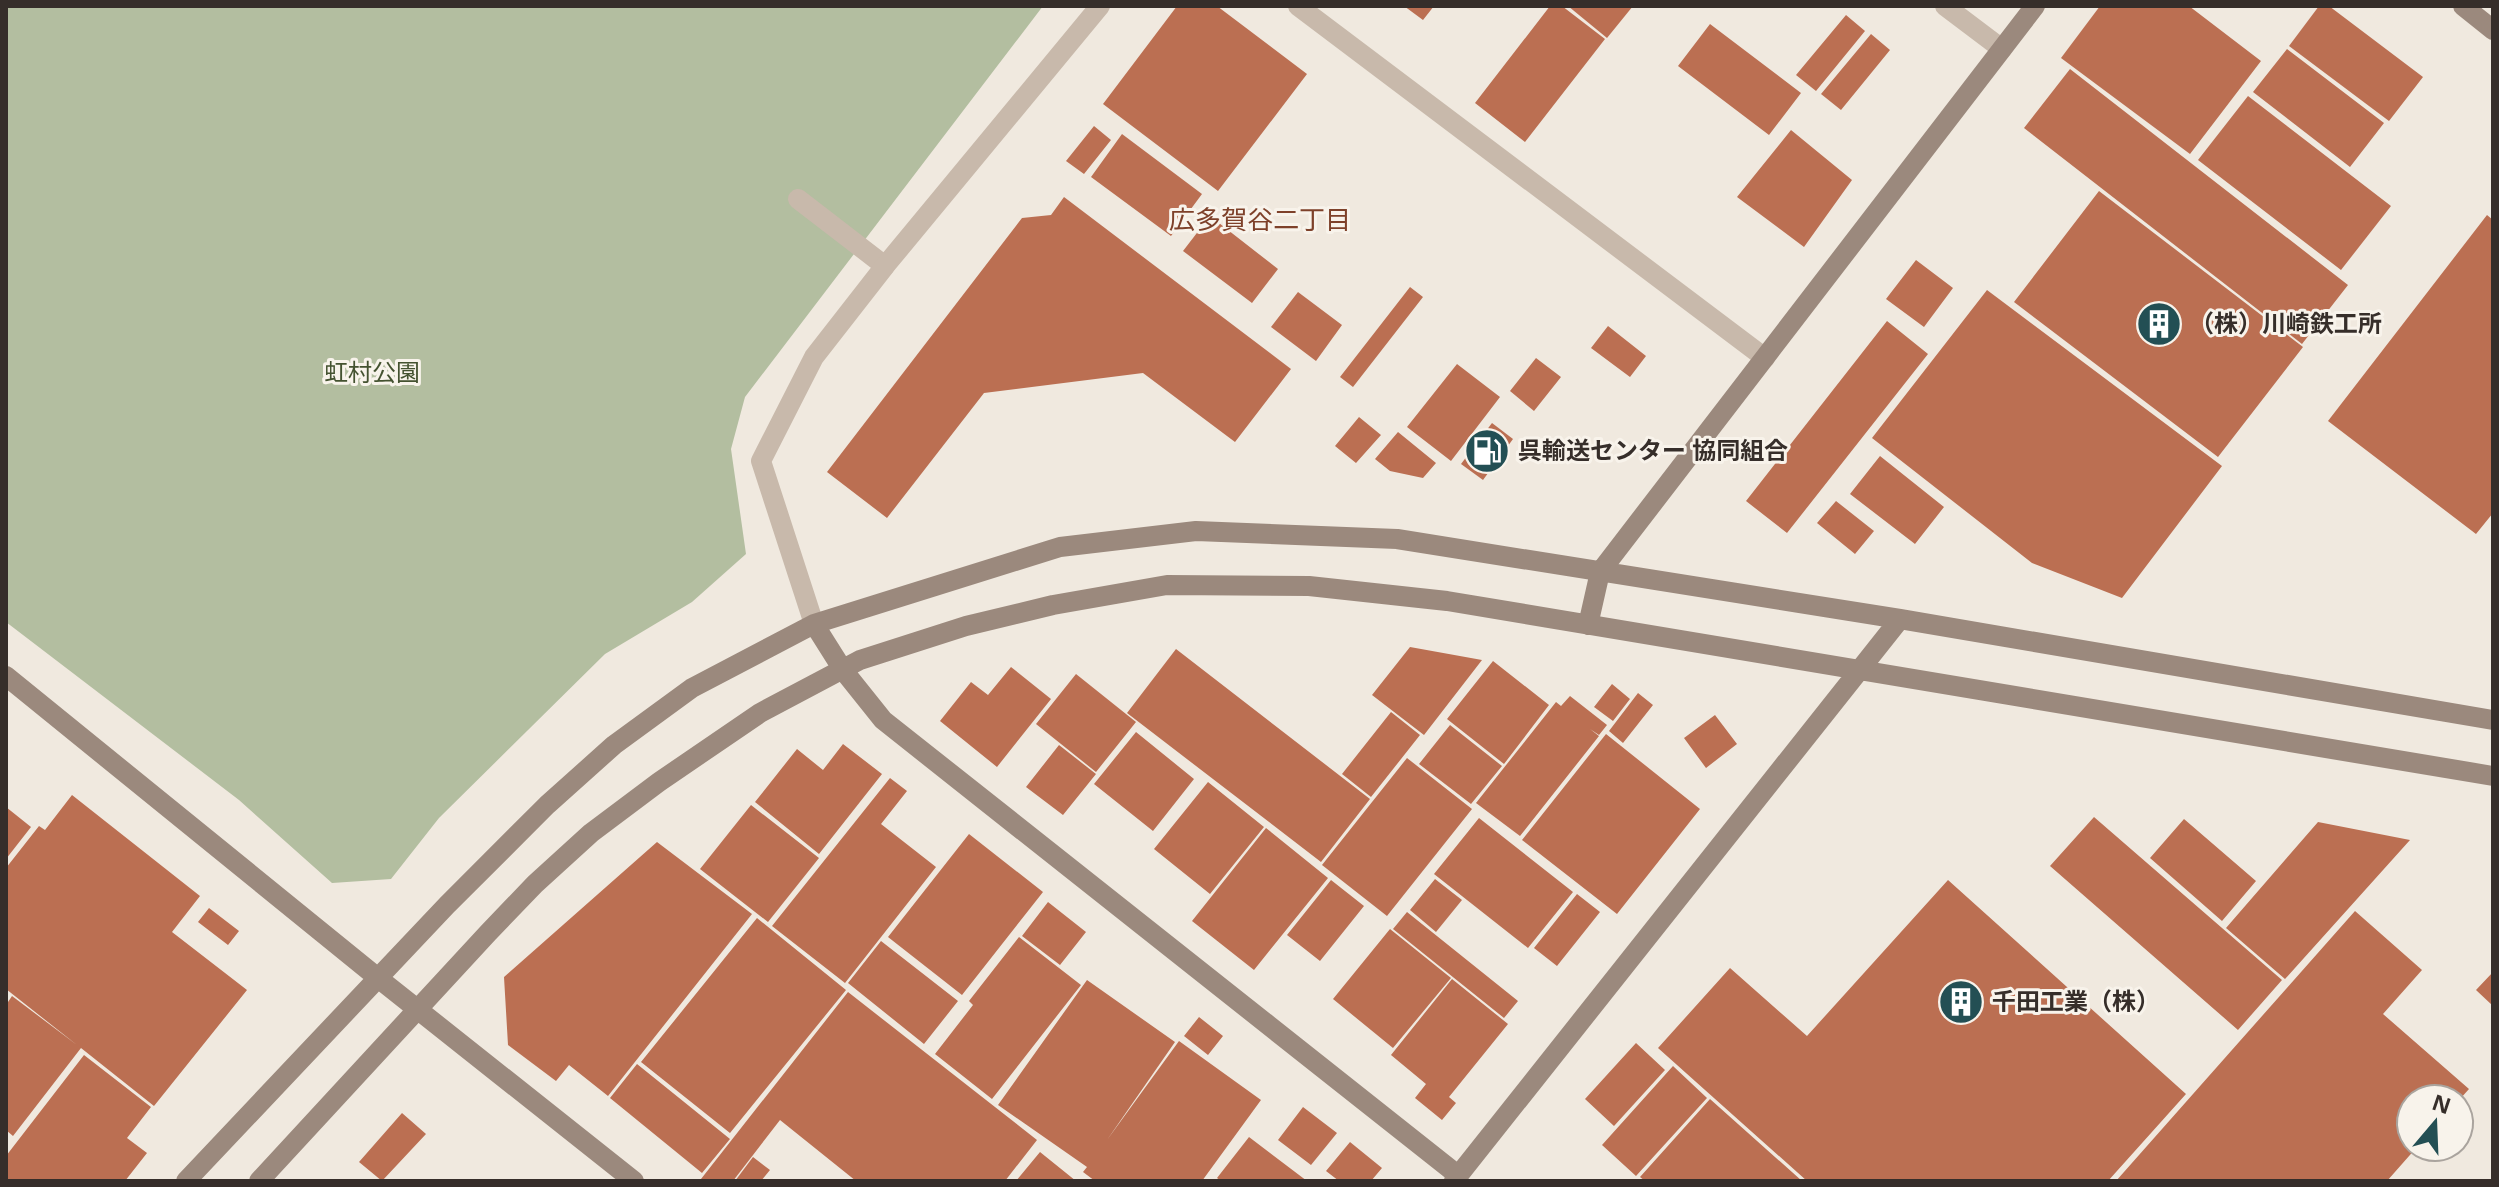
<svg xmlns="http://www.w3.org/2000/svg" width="2499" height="1187" font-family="'Open Sans','Noto Sans JP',sans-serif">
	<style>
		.green { fill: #b3bea0 }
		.building { fill: #bb6f52 }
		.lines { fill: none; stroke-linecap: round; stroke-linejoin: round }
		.lane { stroke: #c8b9ab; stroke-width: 20 }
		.street { stroke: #c8b9ab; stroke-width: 20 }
		.secondary { stroke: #9b897d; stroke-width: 20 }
		.labels { text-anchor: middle; stroke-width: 6; stroke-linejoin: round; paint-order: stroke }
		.poi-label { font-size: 24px; font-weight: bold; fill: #362e2a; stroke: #f8f3eb; text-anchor: start }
		.park-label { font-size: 24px; fill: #445230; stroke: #f8f3eb }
		.neighbourhood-label { font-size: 26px; fill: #7e412a; stroke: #f8f3eb }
	</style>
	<rect width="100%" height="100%" fill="#f0e9df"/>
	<path class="green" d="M 6,6 L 1043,6 L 745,397 L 731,449 L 746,554 L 692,602 L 605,654 L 439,818 L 391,879 L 332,883 L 239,800 L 6,622 Z"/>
	<path class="building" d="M 1177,6 L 1217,6 L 1307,74 L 1218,191 L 1103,104 Z
		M 1404,6 L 1434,6 L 1423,20 Z
		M 1550,6 L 1562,6 L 1605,39 L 1525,142 L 1475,103 Z
		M 1568,6 L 1633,6 L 1607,38 Z
		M 2100,6 L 2189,6 L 2261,61 L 2190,154 L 2061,58 Z
		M 2319,6 L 2329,6 L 2423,77 L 2389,121 L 2289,46 Z
		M 1846,15 L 1865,31 L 1816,91 L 1796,75 Z
		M 1710,24 L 1801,93 L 1769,135 L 1678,66 Z
		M 1871,34 L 1890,50 L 1841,110 L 1821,94 Z
		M 2287,49 L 2384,123 L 2350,167 L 2253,92 Z
		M 2070,69 L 2348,285 L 2302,344 L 2024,128 Z
		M 2248,96 L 2391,206 L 2341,270 L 2198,160 Z
		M 1094,126 L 1111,140 L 1084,174 L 1066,161 Z
		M 1791,130 L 1852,180 L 1804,247 L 1737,197 Z
		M 1122,134 L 1202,194 L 1171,236 L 1091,177 Z
		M 2099,191 L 2303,347 L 2218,457 L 2014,302 Z
		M 1064,197 L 1291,369 L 1235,442 L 1143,373 L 984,393 L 887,518 L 827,472 L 1022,218 L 1051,215 Z
		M 2487,215 L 2493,220 L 2493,513 L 2476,534 L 2328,421 Z
		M 1210,216 L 1278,269 L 1252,303 L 1183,251 Z
		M 1916,260 L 1953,288 L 1924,327 L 1886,299 Z
		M 1410,287 L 1423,297 L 1353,387 L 1340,377 Z
		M 1987,290 L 2222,466 L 2122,598 L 2032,563 L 1872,438 Z
		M 1298,292 L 1342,325 L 1316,361 L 1271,327 Z
		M 1887,321 L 1928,354 L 1787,533 L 1746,501 Z
		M 1608,326 L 1646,356 L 1630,377 L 1591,348 Z
		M 1536,358 L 1561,377 L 1534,411 L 1510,391 Z
		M 1457,364 L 1500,397 L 1451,461 L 1407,427 Z
		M 1359,417 L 1381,435 L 1356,463 L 1335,446 Z
		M 1492,423 L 1513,439 L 1483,480 L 1461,464 Z
		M 1398,432 L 1436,463 L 1423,478 L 1390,471 L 1375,459 Z
		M 1880,456 L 1944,507 L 1915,544 L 1850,494 Z
		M 1836,501 L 1874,531 L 1855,554 L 1817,523 Z
		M 1410,647 L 1482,660 L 1424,735 L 1372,695 Z
		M 1176,649 L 1370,799 L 1321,862 L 1127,713 Z
		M 1493,661 L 1549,705 L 1504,764 L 1447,719 Z
		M 1011,667 L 1051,699 L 997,767 L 940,721 L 971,682 L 988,695 Z
		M 1076,674 L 1136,722 L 1096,772 L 1036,724 Z
		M 1612,684 L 1630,699 L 1613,721 L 1594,707 Z
		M 1638,693 L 1653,705 L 1623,743 L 1609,731 Z
		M 1570,696 L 1607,725 L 1599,735 L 1590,729 L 1599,736 L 1520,836 L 1476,803 L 1556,702 L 1561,706 Z
		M 1391,712 L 1420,735 L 1371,797 L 1342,774 Z
		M 1715,715 L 1737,744 L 1706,768 L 1684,738 Z
		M 1450,725 L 1502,766 L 1471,804 L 1419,764 Z
		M 1136,732 L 1194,779 L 1153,831 L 1094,784 Z
		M 1606,734 L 1700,809 L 1617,914 L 1522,840 Z
		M 843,744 L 882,774 L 819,854 L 755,802 L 797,749 L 823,770 Z
		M 1059,745 L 1096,774 L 1063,815 L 1026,787 Z
		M 1407,758 L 1472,809 L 1387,916 L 1322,865 Z
		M 890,778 L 907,791 L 881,824 L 936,867 L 845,983 L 772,926 Z
		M 1208,782 L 1264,827 L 1210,894 L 1154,849 Z
		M 72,795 L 200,896 L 172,932 L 247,990 L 154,1106 L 81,1048 L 13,1136 L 6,1130 L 6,1005 L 12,996 L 77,1045 L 6,989 L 6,868 L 39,826 L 45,830 Z
		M 751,805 L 819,858 L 768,922 L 700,869 Z
		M 6,807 L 31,827 L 6,859 Z
		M 2094,817 L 2282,980 L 2238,1030 L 2050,866 Z
		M 1479,818 L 1573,892 L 1528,948 L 1434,874 Z
		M 2184,819 L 2256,881 L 2222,921 L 2150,858 Z
		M 2318,822 L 2410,840 L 2285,979 L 2226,928 Z
		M 1266,828 L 1328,878 L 1254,970 L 1192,921 Z
		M 969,834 L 1043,892 L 962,995 L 888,937 Z
		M 657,842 L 752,914 L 608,1096 L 569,1065 L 556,1081 L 508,1045 L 504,977 Z
		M 1435,879 L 1462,900 L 1436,932 L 1410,910 Z
		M 1331,880 L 1364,906 L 1320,961 L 1287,935 Z
		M 1948,880 L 2186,1094 L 2108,1181 L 1807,1181 L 1658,1048 L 1730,968 L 1807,1036 Z
		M 1577,894 L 1600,912 L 1557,966 L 1534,948 Z
		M 1048,902 L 1086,932 L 1060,965 L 1022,936 Z
		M 209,908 L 239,931 L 228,945 L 198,922 Z
		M 2355,911 L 2422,970 L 2383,1014 L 2469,1089 L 2460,1099 L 2411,1099 L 2411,1147 L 2417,1147 L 2387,1181 L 2116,1181 Z
		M 1407,912 L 1518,1001 L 1504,1018 L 1393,929 Z
		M 757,918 L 846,990 L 730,1133 L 641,1062 Z
		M 1390,929 L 1451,978 L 1393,1048 L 1333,999 Z
		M 1019,937 L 1081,985 L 992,1099 L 935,1054 L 973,1005 L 969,1001 Z
		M 881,941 L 958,1001 L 924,1044 L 848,983 Z
		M 2493,972 L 2493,1006 L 2476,990 Z
		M 1452,979 L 1508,1024 L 1449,1097 L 1456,1103 L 1442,1120 L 1415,1098 L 1426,1084 L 1391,1055 Z
		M 1087,980 L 1175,1042 L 1107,1140 L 1179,1041 L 1261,1100 L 1202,1181 L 1095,1181 L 1083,1172 L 1087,1167 L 998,1105 Z
		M 848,992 L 1037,1140 L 1005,1181 L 856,1181 L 780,1120 L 733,1181 L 701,1179 Z
		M 1199,1017 L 1223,1036 L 1208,1055 L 1184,1036 Z
		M 1636,1043 L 1665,1070 L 1614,1126 L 1585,1099 Z
		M 84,1055 L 151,1107 L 127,1138 L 147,1153 L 125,1181 L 6,1181 L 6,1156 Z
		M 637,1064 L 730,1139 L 702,1173 L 610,1098 Z
		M 1673,1066 L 1707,1098 L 1636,1176 L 1602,1145 Z
		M 1710,1099 L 1802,1181 L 1645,1181 L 1640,1177 Z
		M 1303,1107 L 1337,1133 L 1311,1165 L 1278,1140 Z
		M 402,1113 L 426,1134 L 382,1181 L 359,1162 Z
		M 1249,1137 L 1307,1181 L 1221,1181 L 1217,1178 Z
		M 1350,1142 L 1382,1168 L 1371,1181 L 1339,1181 L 1326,1171 Z
		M 1040,1152 L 1076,1181 L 1016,1181 Z
		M 753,1157 L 770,1170 L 761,1181 L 735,1181 Z"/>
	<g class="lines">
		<path class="lane" d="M 798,199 L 885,266"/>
		<path class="street" d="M 1298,6 L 1765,358
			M 1945,6 L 2002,49
			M 814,624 L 761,461 L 814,357 L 885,266 L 1100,6"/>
		<path class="secondary" d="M 2463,6 L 2493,30
			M 814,624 L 843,670 L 883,720 L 1459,1176
			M 1588,625 L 1600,572 L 2035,6
			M 6,676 L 378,978 L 634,1181
			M 186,1181 L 447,905 L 547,805 L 614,745 L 692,688 L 814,624 L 1060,547 L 1196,531 L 1397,539 L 1900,619 L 2493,720
			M 259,1181 L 488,933 L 535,884 L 591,833 L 659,782 L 760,713 L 860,660 L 966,626 L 1053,605 L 1167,585 L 1309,586 L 1447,601 L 2493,776
			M 1454,1181 L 1900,619"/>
	</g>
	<defs>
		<g id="building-disc" transform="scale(2.3)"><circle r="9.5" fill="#234f54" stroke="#f8f3eb"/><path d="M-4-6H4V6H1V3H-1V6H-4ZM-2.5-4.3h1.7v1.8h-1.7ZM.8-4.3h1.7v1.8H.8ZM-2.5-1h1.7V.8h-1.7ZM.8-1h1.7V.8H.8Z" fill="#fff"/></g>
		<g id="fuel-disc" transform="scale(2.3)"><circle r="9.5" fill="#234f54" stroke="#f8f3eb"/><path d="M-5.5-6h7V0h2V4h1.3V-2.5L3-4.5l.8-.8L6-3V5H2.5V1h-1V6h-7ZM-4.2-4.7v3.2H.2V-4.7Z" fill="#fff"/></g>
	</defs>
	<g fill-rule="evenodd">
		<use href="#building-disc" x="2159" y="324"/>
		<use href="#fuel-disc" x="1487" y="451"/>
		<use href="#building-disc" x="1961" y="1002"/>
	</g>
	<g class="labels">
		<g class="poi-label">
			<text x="2190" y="332">（株）川崎鉄工所</text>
			<text x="1518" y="459">呉輸送センター 協同組合</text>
			<text x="1992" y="1010">千田工業（株）</text>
		</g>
		<g class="park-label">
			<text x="372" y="381">虹村公園</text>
		</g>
		<g class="neighbourhood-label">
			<text x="1260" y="229">広多賀谷二丁目</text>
		</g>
	</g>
	<rect width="2499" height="1187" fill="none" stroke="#362e2a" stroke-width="16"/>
	<g transform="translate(2435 1123) rotate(19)"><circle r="38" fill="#f8f3eb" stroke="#aaa49e" stroke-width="2"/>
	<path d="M0-6L14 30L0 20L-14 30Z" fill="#234f54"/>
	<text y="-12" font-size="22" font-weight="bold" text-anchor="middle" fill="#362e2a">N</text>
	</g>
</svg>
